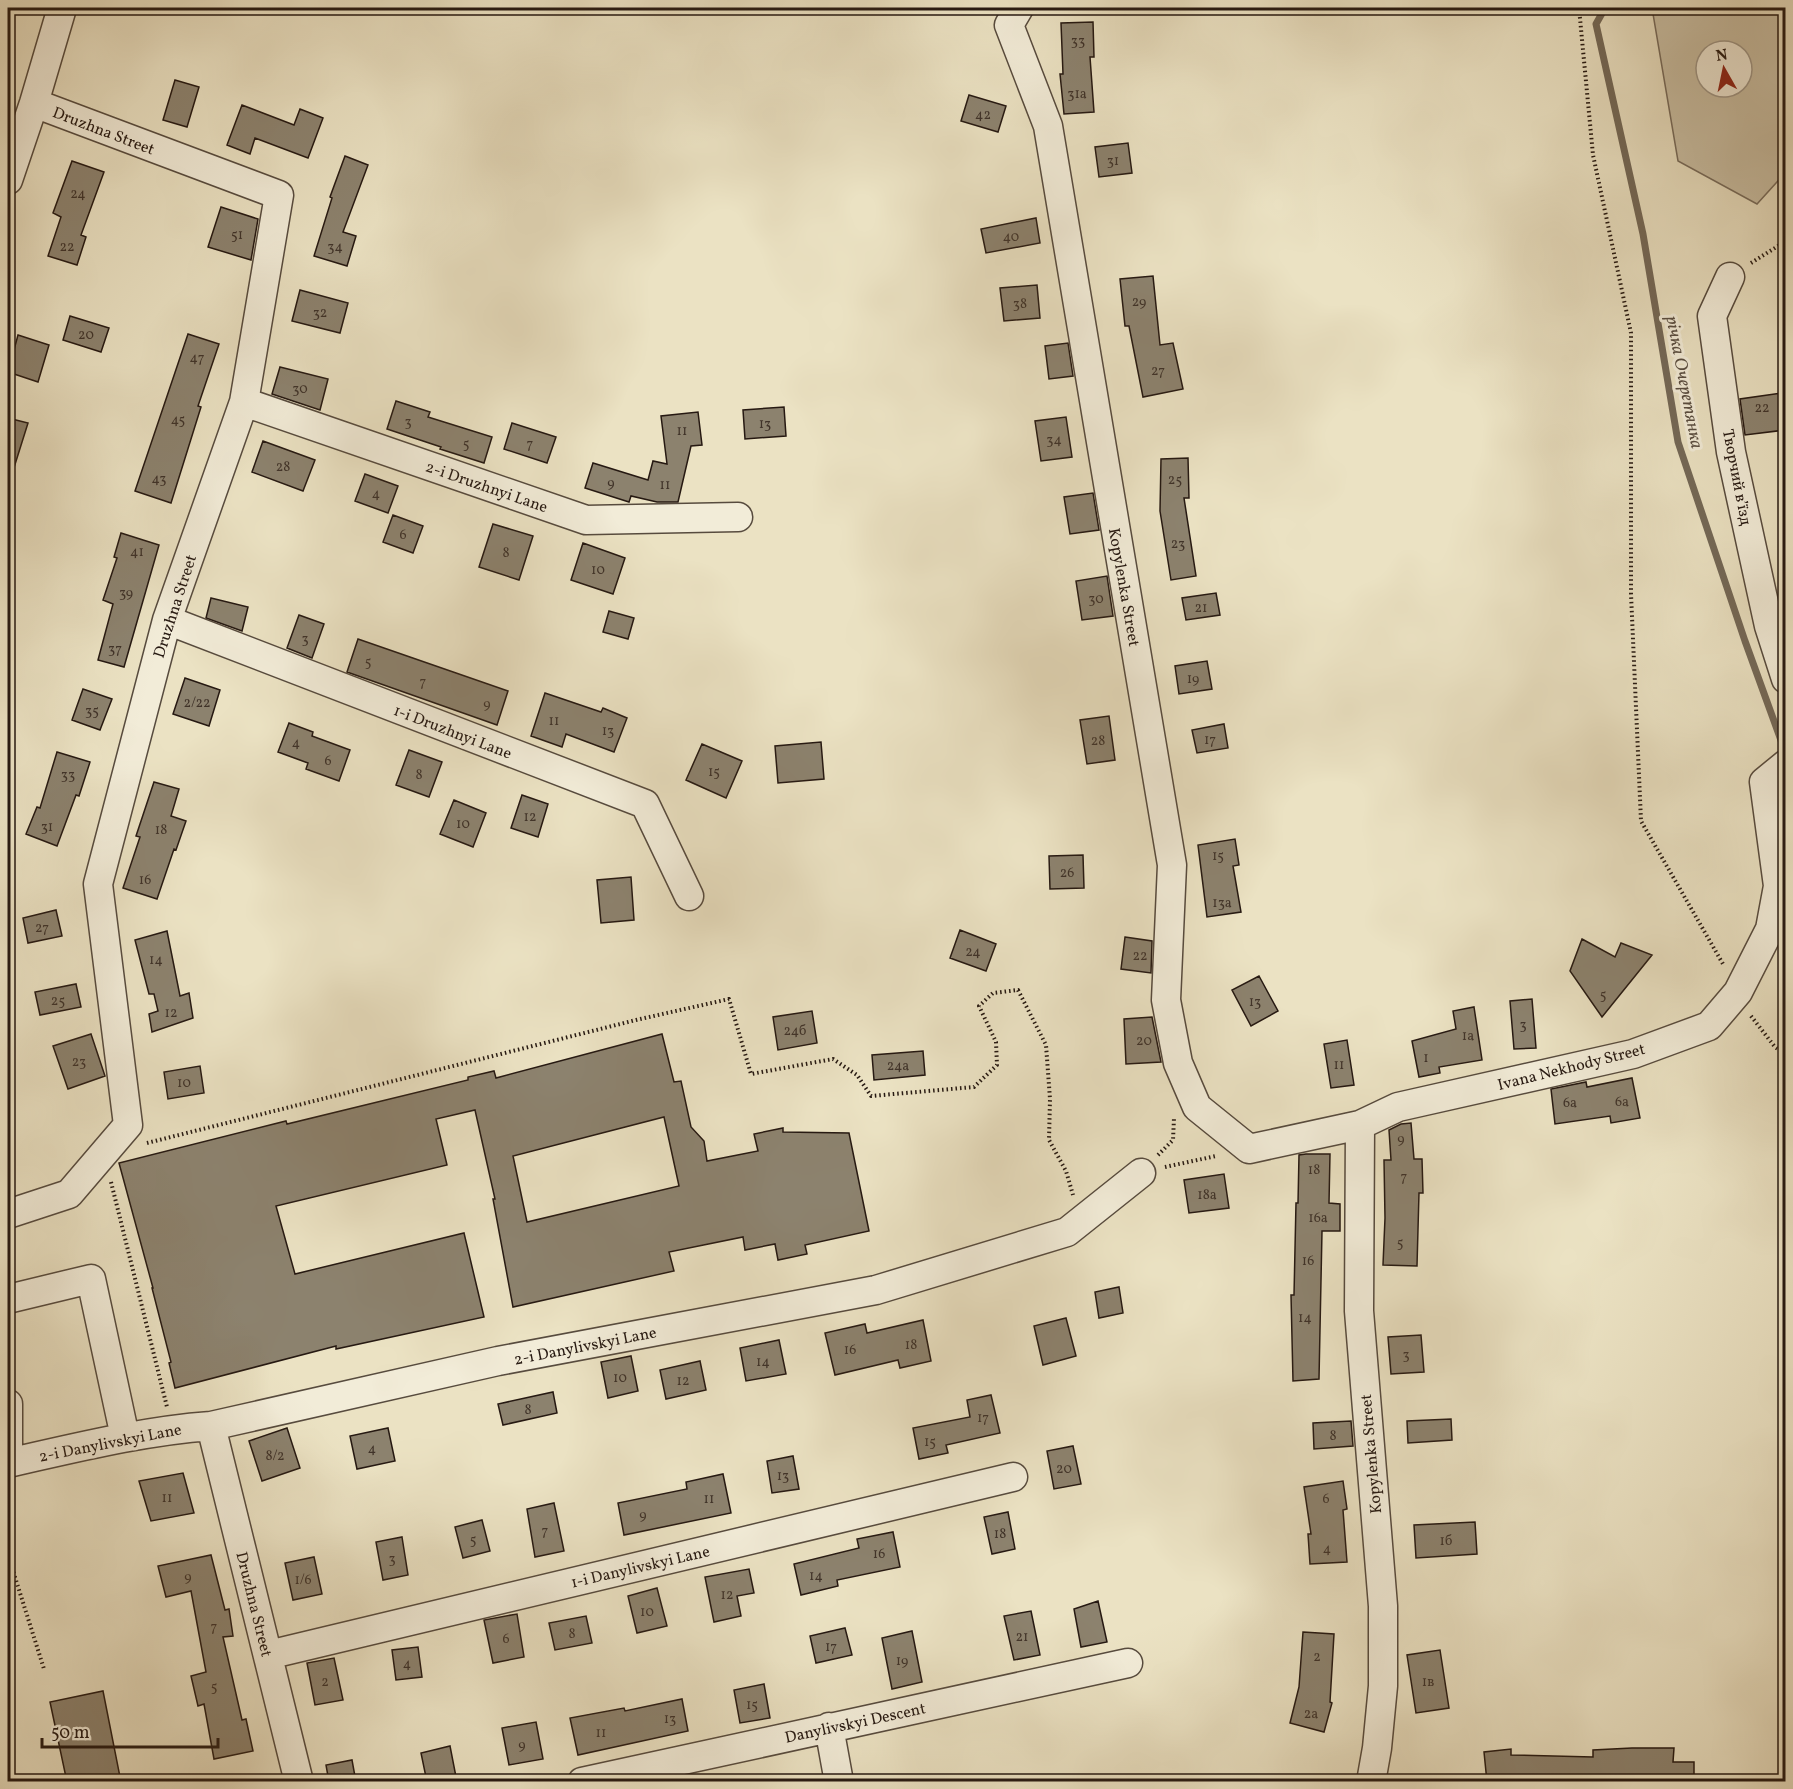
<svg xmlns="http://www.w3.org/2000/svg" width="1793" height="1789" font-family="Vollkorn,serif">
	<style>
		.green { fill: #cac0a5; stroke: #786c5c; stroke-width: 1.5; fill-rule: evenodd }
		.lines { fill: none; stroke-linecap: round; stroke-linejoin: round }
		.stream { stroke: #746958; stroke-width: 7 }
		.building { fill: #8c826e; stroke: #261912; stroke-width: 1.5; fill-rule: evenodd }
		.minor-casing { stroke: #574b3e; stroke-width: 31 }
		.path { stroke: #261912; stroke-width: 4; stroke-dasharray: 1.5 3; stroke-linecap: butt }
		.minor { stroke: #f2ecd8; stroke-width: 28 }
		.labels { text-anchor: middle; stroke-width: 6; stroke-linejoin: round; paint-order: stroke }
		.number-label { font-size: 14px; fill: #403329 }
		.street-label { font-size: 16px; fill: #261912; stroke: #f2ecd8 }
		.water-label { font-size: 18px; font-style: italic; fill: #5a4e41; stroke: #f2ecd8 }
	</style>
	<rect width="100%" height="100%" fill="#ebe2c3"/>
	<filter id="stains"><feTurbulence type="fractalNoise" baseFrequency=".00333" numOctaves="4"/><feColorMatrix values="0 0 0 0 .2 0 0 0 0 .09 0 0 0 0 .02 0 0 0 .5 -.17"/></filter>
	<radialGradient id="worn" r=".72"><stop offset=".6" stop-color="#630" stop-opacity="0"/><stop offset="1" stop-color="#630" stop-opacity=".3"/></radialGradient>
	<path class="green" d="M 1652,8 L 1785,8 L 1785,173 L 1757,204 L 1678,161 ZM 1706,51 L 1742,51 L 1742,87 L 1706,87 Z"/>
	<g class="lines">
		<path class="stream" d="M 1605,8 L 1596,24 L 1643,234 L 1678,442 L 1745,641 L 1786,754"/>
	</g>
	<path class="building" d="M 1093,22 L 1094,57 L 1090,57 L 1094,112 L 1064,114 L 1060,74 L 1063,74 L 1061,23 Z
		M 175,80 L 199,87 L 187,127 L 163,120 Z
		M 969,95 L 1006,106 L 998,132 L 961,121 Z
		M 242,105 L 294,125 L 300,109 L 323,118 L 308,158 L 255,138 L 250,154 L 227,145 Z
		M 1128,143 L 1132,173 L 1099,177 L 1095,147 Z
		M 345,156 L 368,165 L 343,232 L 356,236 L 347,266 L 314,256 L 332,198 L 330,197 Z
		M 72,161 L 104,172 L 81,235 L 86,237 L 77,265 L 48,256 L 61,217 L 53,213 Z
		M 221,207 L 258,219 L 251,260 L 208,247 Z
		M 1036,218 L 1040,243 L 986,253 L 981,229 Z
		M 1153,276 L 1160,345 L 1173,343 L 1183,389 L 1143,397 L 1129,326 L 1125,326 L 1120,279 Z
		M 1037,285 L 1040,318 L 1004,321 L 1000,288 Z
		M 300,290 L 348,303 L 340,333 L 292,321 Z
		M 70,316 L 109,328 L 101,352 L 63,340 Z
		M 188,334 L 219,344 L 198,406 L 201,407 L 171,503 L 135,491 Z
		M 18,335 L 49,345 L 38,382 L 8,372 Z
		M 1068,343 L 1073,376 L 1049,379 L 1045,346 Z
		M 280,367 L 328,379 L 320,410 L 272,394 Z
		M 1781,393 L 1785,414 L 1785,430 L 1745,435 L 1740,399 Z
		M 396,401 L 430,412 L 428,417 L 492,437 L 484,463 L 440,449 L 441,447 L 387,429 Z
		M 784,407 L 786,436 L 745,439 L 743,410 Z
		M 698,412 L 702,445 L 691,446 L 678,502 L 657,502 L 631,496 L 629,502 L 585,488 L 593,463 L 648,480 L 653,461 L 667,464 L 661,416 Z
		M 1066,417 L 1072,457 L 1041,461 L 1035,421 Z
		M 8,418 L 28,423 L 12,474 L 8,474 Z
		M 512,423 L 556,437 L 547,463 L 504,449 Z
		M 263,441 L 315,460 L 303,491 L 252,472 Z
		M 1188,458 L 1189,498 L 1184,498 L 1196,576 L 1171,580 L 1160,511 L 1161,459 Z
		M 365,474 L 398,486 L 388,513 L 355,501 Z
		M 1093,493 L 1099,530 L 1070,534 L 1064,497 Z
		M 393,515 L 423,526 L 413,553 L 383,542 Z
		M 493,524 L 533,536 L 519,580 L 479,567 Z
		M 121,533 L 159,545 L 124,667 L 98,660 L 113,604 L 103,600 L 117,558 L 114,557 Z
		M 583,543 L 625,558 L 613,594 L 571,580 Z
		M 1107,576 L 1113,616 L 1082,620 L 1076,581 Z
		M 1216,593 L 1220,615 L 1186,620 L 1182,598 Z
		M 211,598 L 248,607 L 242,631 L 206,618 Z
		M 609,611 L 634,618 L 628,639 L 603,632 Z
		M 299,615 L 324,624 L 312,658 L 287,648 Z
		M 358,639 L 508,691 L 497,725 L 347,672 Z
		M 1207,661 L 1212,689 L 1179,694 L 1175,666 Z
		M 185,678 L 220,690 L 209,726 L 173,714 Z
		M 83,689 L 112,699 L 100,730 L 72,720 Z
		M 545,693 L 601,712 L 603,708 L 627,718 L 614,752 L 566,734 L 562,747 L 531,736 Z
		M 1109,716 L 1115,760 L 1087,764 L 1080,720 Z
		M 289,723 L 313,732 L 312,736 L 350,750 L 339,781 L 306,769 L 308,763 L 278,752 Z
		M 1224,724 L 1228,748 L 1197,753 L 1192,730 Z
		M 821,742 L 824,779 L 778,783 L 775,746 Z
		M 702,744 L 742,761 L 726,798 L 686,780 Z
		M 409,750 L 442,762 L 429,797 L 396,785 Z
		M 57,752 L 90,762 L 79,796 L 76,795 L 57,846 L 26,834 L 37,807 L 40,808 Z
		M 154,782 L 179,789 L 171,816 L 186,821 L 176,850 L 174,849 L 157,899 L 123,888 L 140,837 L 136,836 Z
		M 522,795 L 548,804 L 538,837 L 511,828 Z
		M 454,800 L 486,813 L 473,847 L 440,834 Z
		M 1235,839 L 1239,865 L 1233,866 L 1241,912 L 1207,917 L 1198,845 Z
		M 1083,855 L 1084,888 L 1050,889 L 1049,856 Z
		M 631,877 L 634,920 L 601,923 L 597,880 Z
		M 56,910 L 62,936 L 28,943 L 23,918 Z
		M 960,930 L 996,944 L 986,971 L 950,958 Z
		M 167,931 L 180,996 L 189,993 L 193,1018 L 152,1032 L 149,1014 L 158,1011 L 154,994 L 149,994 L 135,940 Z
		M 1125,937 L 1152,941 L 1151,973 L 1121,969 Z
		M 1582,939 L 1615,957 L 1621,943 L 1652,955 L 1602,1017 L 1570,971 Z
		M 1259,976 L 1278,1011 L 1251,1026 L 1232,990 Z
		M 76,984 L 81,1007 L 40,1015 L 35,992 Z
		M 1532,999 L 1536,1048 L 1514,1049 L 1510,1001 Z
		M 1474,1007 L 1482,1060 L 1439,1067 L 1440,1073 L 1419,1077 L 1412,1041 L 1456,1029 L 1453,1011 Z
		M 812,1011 L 817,1043 L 778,1050 L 773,1017 Z
		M 1152,1017 L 1161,1062 L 1126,1064 L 1124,1019 Z
		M 91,1034 L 105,1076 L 68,1089 L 53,1046 Z
		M 662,1034 L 674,1082 L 681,1081 L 691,1127 L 704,1141 L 707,1161 L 758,1151 L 754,1134 L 783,1128 L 783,1132 L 849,1133 L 869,1231 L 805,1245 L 807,1254 L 778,1260 L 775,1244 L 745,1250 L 743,1237 L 669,1252 L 674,1271 L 513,1307 L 493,1199 L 495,1199 L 475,1110 L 436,1119 L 447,1165 L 276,1206 L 295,1274 L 464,1233 L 484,1317 L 336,1349 L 336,1346 L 175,1388 L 169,1363 L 171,1362 L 152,1288 L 153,1288 L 119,1163 L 286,1121 L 287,1124 L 468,1080 L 468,1077 L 494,1071 L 496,1078 ZM 664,1117 L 679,1186 L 527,1222 L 513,1156 Z
		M 1347,1040 L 1354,1085 L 1331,1088 L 1324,1044 Z
		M 923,1051 L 925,1075 L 874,1080 L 872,1055 Z
		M 200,1066 L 204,1093 L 168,1099 L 164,1072 Z
		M 1632,1078 L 1640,1118 L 1611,1123 L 1610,1116 L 1555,1124 L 1551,1089 L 1586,1082 L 1587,1087 Z
		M 1411,1123 L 1414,1159 L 1422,1159 L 1423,1193 L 1419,1193 L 1417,1266 L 1383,1265 L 1385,1218 L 1384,1160 L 1391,1160 L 1389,1130 L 1401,1124 Z
		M 1306,1154 L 1330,1154 L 1329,1203 L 1340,1204 L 1340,1231 L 1322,1231 L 1319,1379 L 1293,1381 L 1291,1295 L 1294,1295 L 1296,1203 L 1298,1203 L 1299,1155 Z
		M 1224,1174 L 1229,1208 L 1189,1213 L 1184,1180 Z
		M 1119,1287 L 1123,1313 L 1099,1318 L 1095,1292 Z
		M 1066,1318 L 1076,1356 L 1043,1365 L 1034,1326 Z
		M 923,1320 L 931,1361 L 900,1368 L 898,1360 L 835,1375 L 825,1333 L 865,1324 L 867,1333 Z
		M 1421,1335 L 1424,1372 L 1391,1374 L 1388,1337 Z
		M 779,1340 L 786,1374 L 746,1381 L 740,1348 Z
		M 631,1356 L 638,1391 L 608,1398 L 601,1362 Z
		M 700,1361 L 706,1390 L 666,1399 L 660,1370 Z
		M 553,1392 L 557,1413 L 503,1425 L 498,1404 Z
		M 991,1395 L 1000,1433 L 946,1445 L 948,1453 L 919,1459 L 913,1428 L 970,1417 L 967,1400 Z
		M 1451,1419 L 1452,1440 L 1408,1443 L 1407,1421 Z
		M 1351,1421 L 1353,1446 L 1314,1449 L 1313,1423 Z
		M 287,1428 L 300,1468 L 262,1481 L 249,1441 Z
		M 388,1428 L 395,1461 L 357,1469 L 350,1436 Z
		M 1073,1446 L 1081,1484 L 1054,1489 L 1047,1451 Z
		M 793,1456 L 799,1489 L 772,1493 L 767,1461 Z
		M 183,1473 L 194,1513 L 151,1521 L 139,1481 Z
		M 723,1474 L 731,1513 L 624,1535 L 618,1503 L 687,1489 L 686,1482 Z
		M 1343,1481 L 1347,1509 L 1343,1510 L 1347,1562 L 1310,1564 L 1308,1534 L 1311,1534 L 1304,1487 Z
		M 554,1503 L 564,1551 L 535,1557 L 527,1509 Z
		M 1008,1512 L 1015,1549 L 992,1554 L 984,1517 Z
		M 482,1520 L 490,1551 L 463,1558 L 455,1527 Z
		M 1475,1522 L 1477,1554 L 1416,1558 L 1414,1525 Z
		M 893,1532 L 900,1567 L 837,1580 L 838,1586 L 801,1595 L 794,1564 L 859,1548 L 857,1539 Z
		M 402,1537 L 408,1575 L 383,1580 L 376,1542 Z
		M 211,1555 L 225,1610 L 229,1609 L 233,1636 L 223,1637 L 242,1720 L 246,1719 L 253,1751 L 214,1759 L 204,1704 L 198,1706 L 191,1676 L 206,1672 L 191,1591 L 166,1597 L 158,1566 Z
		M 314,1557 L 322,1594 L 293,1600 L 285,1563 Z
		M 749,1569 L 754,1593 L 737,1596 L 741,1616 L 714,1622 L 705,1577 Z
		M 657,1588 L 667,1626 L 637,1633 L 628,1596 Z
		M 1098,1601 L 1107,1642 L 1081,1647 L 1074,1609 Z
		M 1031,1611 L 1040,1655 L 1014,1660 L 1004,1616 Z
		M 517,1614 L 524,1657 L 493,1663 L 484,1620 Z
		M 586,1616 L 592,1643 L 555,1650 L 549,1623 Z
		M 845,1628 L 852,1655 L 816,1663 L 810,1636 Z
		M 912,1631 L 922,1682 L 892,1689 L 882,1638 Z
		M 1303,1632 L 1334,1634 L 1330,1702 L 1332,1703 L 1324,1732 L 1290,1723 L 1299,1687 Z
		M 418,1647 L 422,1677 L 396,1680 L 392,1650 Z
		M 1440,1650 L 1449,1708 L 1416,1713 L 1407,1655 Z
		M 334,1658 L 343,1700 L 315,1705 L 307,1663 Z
		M 764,1684 L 770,1718 L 740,1723 L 734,1690 Z
		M 103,1691 L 121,1782 L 67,1782 L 50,1702 Z
		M 682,1699 L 688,1731 L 578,1755 L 570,1718 L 624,1708 L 625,1711 Z
		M 536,1722 L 543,1759 L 509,1765 L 502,1728 Z
		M 450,1746 L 457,1782 L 427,1782 L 421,1753 Z
		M 1632,1748 L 1674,1748 L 1673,1762 L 1694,1762 L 1694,1782 L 1487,1782 L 1484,1752 L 1511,1749 L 1511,1755 L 1593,1757 L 1593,1750 Z
		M 352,1760 L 356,1782 L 329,1782 L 326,1765 Z"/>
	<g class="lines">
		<g class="minor-casing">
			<path id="minor" d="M 1019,8 L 1009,25 L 1048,126 L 1172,865 L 1166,1000 L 1178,1063 L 1197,1107 L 1249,1149 L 1360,1125 L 1398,1107 L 1633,1054 L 1709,1026 L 1738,992 L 1770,929 L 1778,886 L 1764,782 L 1786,764
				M 8,180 L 34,103 L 62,8
				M 1730,277 L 1712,316 L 1731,452 L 1769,626 L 1786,679
				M 244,402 L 586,520 L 738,517
				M 167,620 L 645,804 L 689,896
				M 1360,1125 L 1359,1311 L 1383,1606 L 1383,1686 L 1377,1748 L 1371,1782
				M 8,1214 L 69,1194 L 128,1125 L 98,884 L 167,620 L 244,402 L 279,195 L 34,103
				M 8,1299 L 91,1279 L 125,1437
				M 8,1404 L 8,1462
				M 211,1426 L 299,1782
				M 8,1463 C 75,1448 142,1431 211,1426 L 498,1361 L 876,1290 L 1067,1232 L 1141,1173
				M 268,1655 L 1013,1477
				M 829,1727 L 839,1782
				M 582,1782 L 1128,1663"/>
		</g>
		<path class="path" d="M 1579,8 L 1593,155 L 1631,333 L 1631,594 L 1641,821 L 1723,964
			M 1751,263 L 1786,241
			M 1751,1016 L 1775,1047 L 1786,1055
			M 147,1143 L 636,1020 L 729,999 L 751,1074 L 833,1059 L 857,1075 L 871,1096 L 974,1087 L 997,1065 L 996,1042 L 979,1006 L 993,993 L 1018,990 L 1046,1045 L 1050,1099 L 1049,1140 L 1066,1171 L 1073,1195
			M 1158,1155 L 1173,1140 L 1174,1118
			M 1165,1167 L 1216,1156
			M 111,1182 L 167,1407
			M 8,1555 L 44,1669"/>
		<use href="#minor" class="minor"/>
	</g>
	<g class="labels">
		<g class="number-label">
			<text x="1078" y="45">33</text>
			<text x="1077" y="98">31а</text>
			<text x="983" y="119">42</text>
			<text x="1113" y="165">31</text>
			<text x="78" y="198">24</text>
			<text x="237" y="239">51</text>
			<text x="1011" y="241">40</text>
			<text x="67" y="251">22</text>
			<text x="335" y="251">34</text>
			<text x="1139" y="306">29</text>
			<text x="1020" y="308">38</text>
			<text x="320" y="317">32</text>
			<text x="86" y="339">20</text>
			<text x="197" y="362">47</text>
			<text x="1158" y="375">27</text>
			<text x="300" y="393">30</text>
			<text x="1762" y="412">22</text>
			<text x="178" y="424">45</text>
			<text x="408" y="426">3</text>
			<text x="765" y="428">13</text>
			<text x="682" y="435">11</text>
			<text x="1054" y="444">34</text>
			<text x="466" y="448">5</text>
			<text x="530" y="448">7</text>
			<text x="283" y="471">28</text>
			<text x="159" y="483">43</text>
			<text x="1175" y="484">25</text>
			<text x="611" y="487">9</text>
			<text x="665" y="489">11</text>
			<text x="376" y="498">4</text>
			<text x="403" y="539">6</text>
			<text x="1178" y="548">23</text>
			<text x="137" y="556">41</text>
			<text x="506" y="557">8</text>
			<text x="598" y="574">10</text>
			<text x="126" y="597">39</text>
			<text x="1096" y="603">30</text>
			<text x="1201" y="612">21</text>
			<text x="305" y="643">3</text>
			<text x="115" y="653">37</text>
			<text x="368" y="666">5</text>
			<text x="1193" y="683">19</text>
			<text x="423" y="686">7</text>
			<text x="197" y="707">2/22</text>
			<text x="487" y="708">9</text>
			<text x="92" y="715">35</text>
			<text x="554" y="725">11</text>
			<text x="608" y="735">13</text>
			<text x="1210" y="744">17</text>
			<text x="1098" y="745">28</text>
			<text x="296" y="747">4</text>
			<text x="328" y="765">6</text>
			<text x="714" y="776">15</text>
			<text x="68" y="779">33</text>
			<text x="419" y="779">8</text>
			<text x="530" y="821">12</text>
			<text x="463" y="828">10</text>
			<text x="47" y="831">31</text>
			<text x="161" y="834">18</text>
			<text x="1218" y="860">15</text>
			<text x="1067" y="877">26</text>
			<text x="145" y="884">16</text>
			<text x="1222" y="907">13а</text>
			<text x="42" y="932">27</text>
			<text x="973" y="956">24</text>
			<text x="1140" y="960">22</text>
			<text x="156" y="964">14</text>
			<text x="1603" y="999">5</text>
			<text x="58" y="1005">25</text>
			<text x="1255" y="1006">13</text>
			<text x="171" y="1017">12</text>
			<text x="1523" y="1029">3</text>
			<text x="795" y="1035">24б</text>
			<text x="1468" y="1040">1а</text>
			<text x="1144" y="1045">20</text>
			<text x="1426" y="1062">1</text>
			<text x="79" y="1066">23</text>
			<text x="1339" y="1069">11</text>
			<text x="898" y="1070">24а</text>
			<text x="184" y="1087">10</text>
			<text x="1622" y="1106">6а</text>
			<text x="1570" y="1107">6а</text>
			<text x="1401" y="1143">9</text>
			<text x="1314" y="1174">18</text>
			<text x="1404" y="1181">7</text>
			<text x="1207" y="1199">18а</text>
			<text x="1318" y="1222">16а</text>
			<text x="1400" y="1247">5</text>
			<text x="1308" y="1265">16</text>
			<text x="1305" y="1322">14</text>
			<text x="911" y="1349">18</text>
			<text x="850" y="1354">16</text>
			<text x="1406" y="1359">3</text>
			<text x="763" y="1366">14</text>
			<text x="620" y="1382">10</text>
			<text x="683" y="1385">12</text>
			<text x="528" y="1414">8</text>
			<text x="983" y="1422">17</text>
			<text x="1333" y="1440">8</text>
			<text x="930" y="1446">15</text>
			<text x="372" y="1453">4</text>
			<text x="275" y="1460">8/2</text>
			<text x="1064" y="1473">20</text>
			<text x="783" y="1480">13</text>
			<text x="167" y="1502">11</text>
			<text x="709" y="1503">11</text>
			<text x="1326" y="1503">6</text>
			<text x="643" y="1519">9</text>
			<text x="545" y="1535">7</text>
			<text x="1000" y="1538">18</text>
			<text x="473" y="1544">5</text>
			<text x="1446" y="1545">1б</text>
			<text x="1327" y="1553">4</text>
			<text x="879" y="1558">16</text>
			<text x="392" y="1563">3</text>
			<text x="816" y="1580">14</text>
			<text x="188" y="1581">9</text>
			<text x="303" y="1584">1/6</text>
			<text x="727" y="1599">12</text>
			<text x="647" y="1616">10</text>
			<text x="214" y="1631">7</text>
			<text x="572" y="1638">8</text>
			<text x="1022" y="1641">21</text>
			<text x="506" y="1643">6</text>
			<text x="831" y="1651">17</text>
			<text x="1317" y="1661">2</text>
			<text x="902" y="1665">19</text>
			<text x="407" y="1668">4</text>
			<text x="325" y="1686">2</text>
			<text x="1428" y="1686">1в</text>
			<text x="214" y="1691">5</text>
			<text x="752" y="1709">15</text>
			<text x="1311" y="1718">2а</text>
			<text x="670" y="1723">13</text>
			<text x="601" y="1737">11</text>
			<text x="522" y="1749">9</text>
		</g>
		<g class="street-label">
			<text transform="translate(104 130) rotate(21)" y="6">Druzhna Street</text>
			<text transform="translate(1738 477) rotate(79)" y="6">Творчий в’їзд</text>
			<text transform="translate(487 486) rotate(19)" y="6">2-i Druzhnyi Lane</text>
			<text transform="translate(1125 587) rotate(80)" y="6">Kopylenka Street</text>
			<text transform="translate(174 606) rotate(-72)" y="6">Druzhna Street</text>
			<text transform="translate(453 731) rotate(21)" y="6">1-i Druzhnyi Lane</text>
			<text transform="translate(1571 1066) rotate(-14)" y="6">Ivana Nekhody Street</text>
			<text transform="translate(585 1345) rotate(-11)" y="6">2-i Danylivskyi Lane</text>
			<text transform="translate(110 1442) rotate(-11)" y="6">2-i Danylivskyi Lane</text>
			<text transform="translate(1370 1454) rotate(-95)" y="6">Kopylenka Street</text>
			<text transform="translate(640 1566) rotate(-13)" y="6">1-i Danylivskyi Lane</text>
			<text transform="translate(255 1604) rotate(76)" y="6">Druzhna Street</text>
			<text transform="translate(855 1722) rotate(-12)" y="6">Danylivskyi Descent</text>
		</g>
		<g class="water-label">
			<text transform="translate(1685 382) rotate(79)" y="6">річка Очеретянка</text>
		</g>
	</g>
	<rect width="1793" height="1789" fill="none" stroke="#ebe2c3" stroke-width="30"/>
	<rect x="9" y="9" width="1775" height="1771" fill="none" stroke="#261912" stroke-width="3"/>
	<rect x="15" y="15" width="1763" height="1759" fill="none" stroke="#261912" stroke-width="1.5"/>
	<g transform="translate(1724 69) rotate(351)"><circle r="28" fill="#f2ecd8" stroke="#a09889" stroke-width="1.5"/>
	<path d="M0-4.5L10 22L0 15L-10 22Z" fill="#8f2418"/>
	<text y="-9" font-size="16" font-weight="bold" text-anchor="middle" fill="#261912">N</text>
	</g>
	<path d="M42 1738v9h176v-9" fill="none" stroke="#261912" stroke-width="3"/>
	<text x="51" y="1738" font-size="18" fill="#261912" stroke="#f2ecd8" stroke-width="4.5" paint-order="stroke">50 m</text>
	<rect width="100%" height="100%" filter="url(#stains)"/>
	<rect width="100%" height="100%" fill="url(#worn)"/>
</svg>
